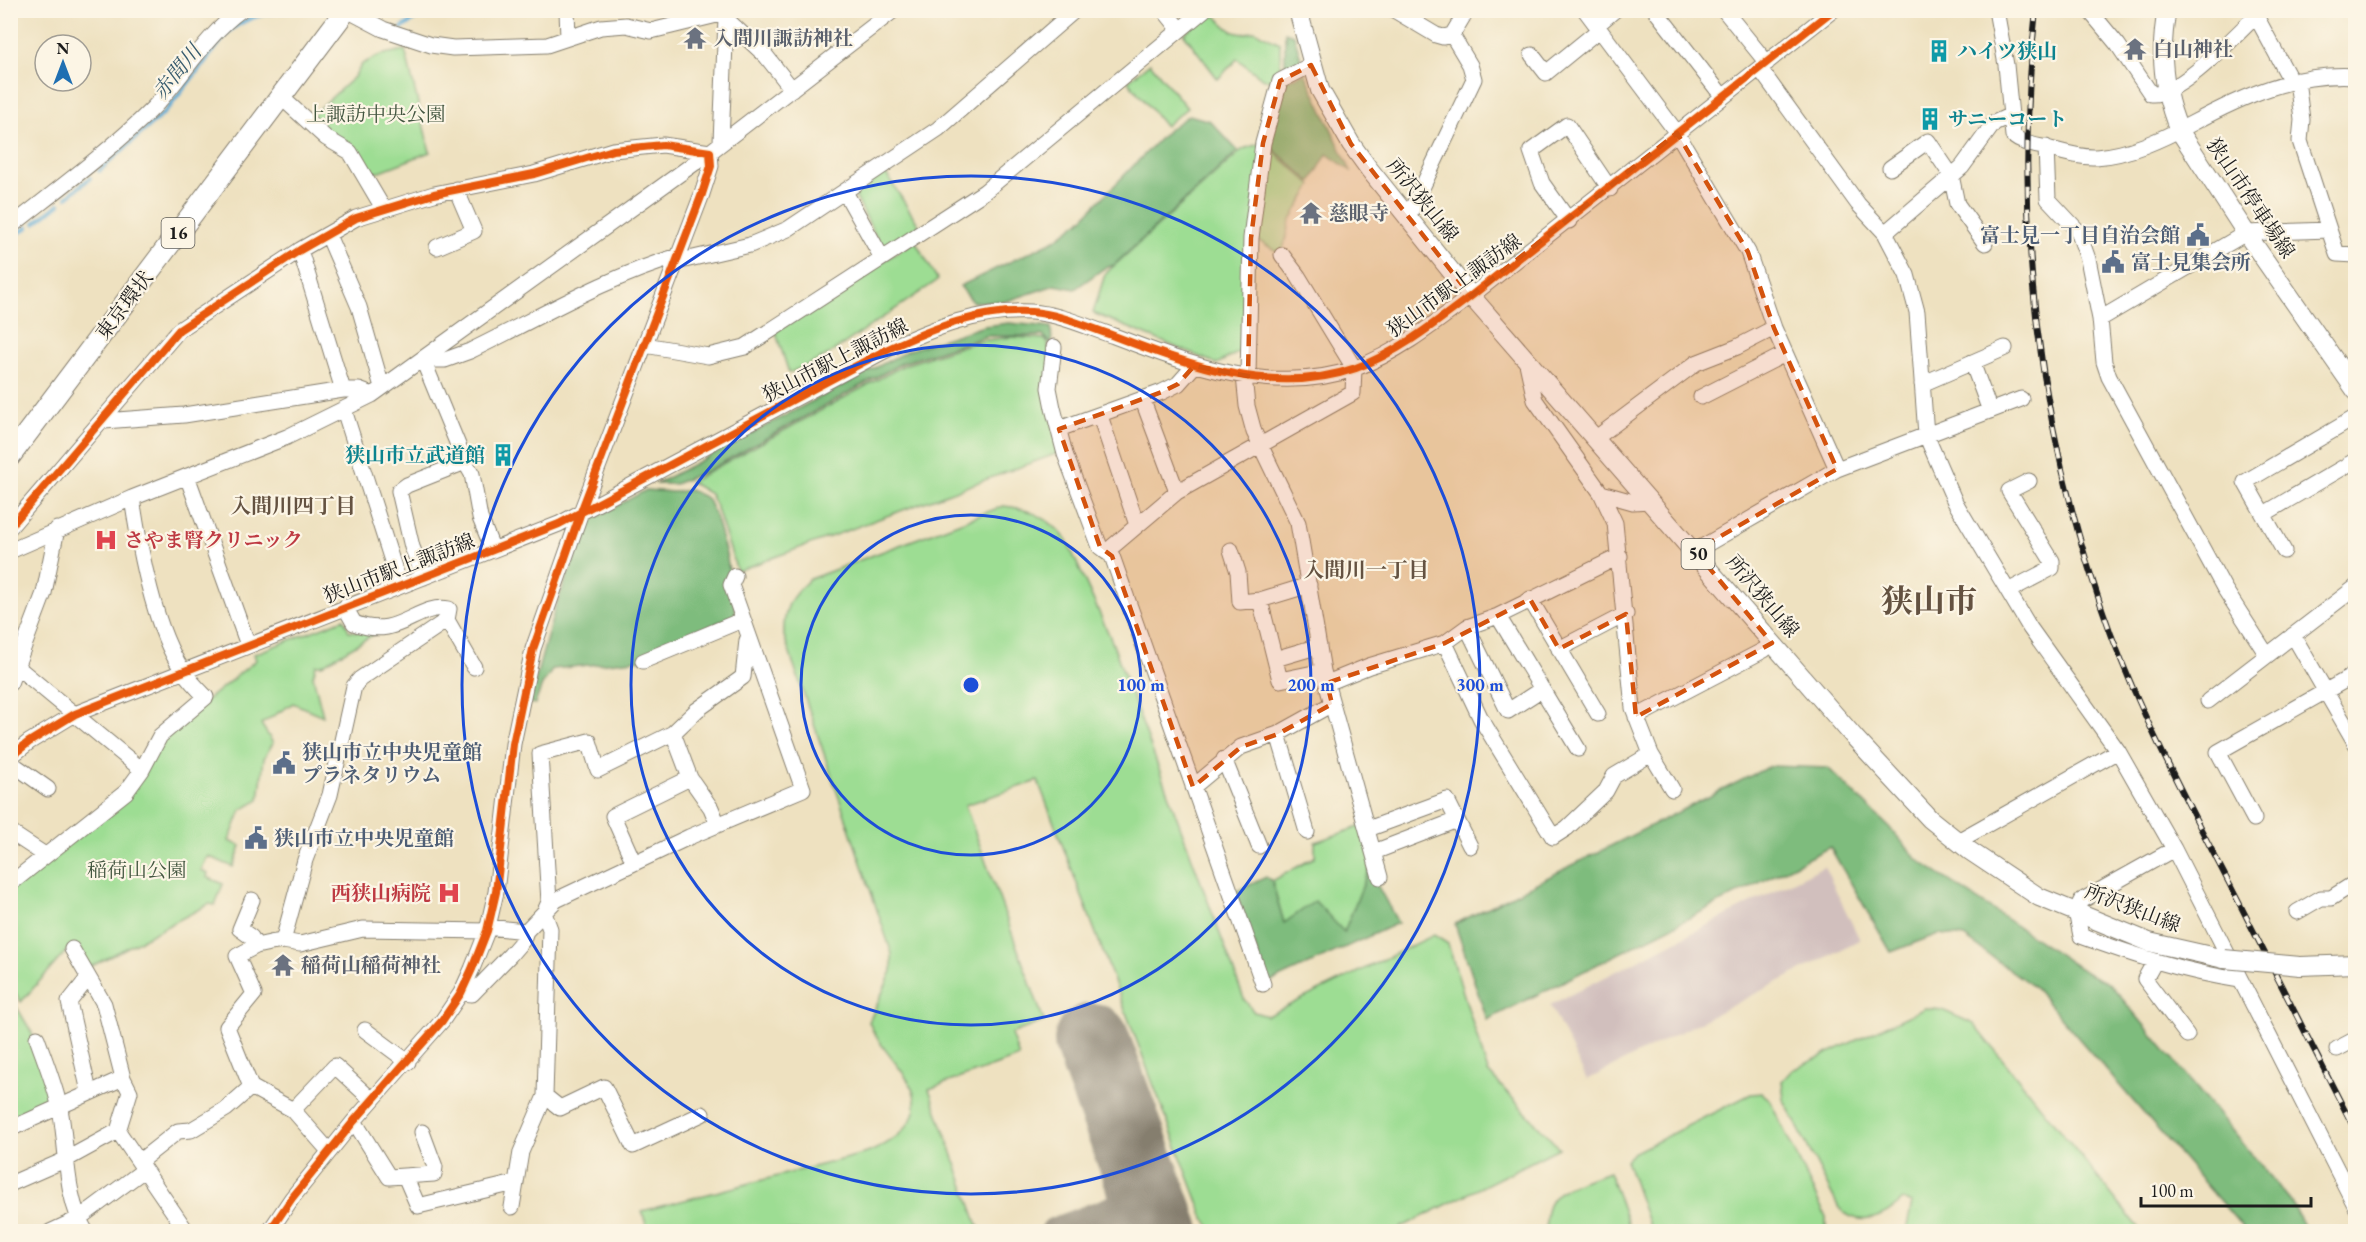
<svg xmlns="http://www.w3.org/2000/svg" width="2366" height="1242" font-family="'EB Garamond','Noto Serif JP',serif">
	<style>
		.industrial { fill: #d1bfbd }
		.green { fill: #9ddd93; stroke: #5c7c58; stroke-width: 1.5 }
		.forest { fill: #7ebc7d; stroke: #4d6c4c; stroke-width: 1.5 }
		.lines { fill: none; stroke-linecap: round; stroke-linejoin: round }
		.stream { stroke: #5aaad5; stroke-width: 4 }
		.taxiway { stroke: #857e6e; stroke-width: 30 }
		.runway { stroke: #857e6e; stroke-width: 76 }
		.minor-casing { stroke: #857e6e; stroke-width: 17 }
		.major-casing { stroke: #857e6e; stroke-width: 20 }
		.highway-casing { stroke: #857e6e; stroke-width: 23 }
		.minor { stroke: #fff; stroke-width: 15 }
		.major { stroke: #fff; stroke-width: 18 }
		.highway { stroke: #fff; stroke-width: 21 }
		.rail-casing { stroke: #1c1c1c; stroke-width: 6 }
		.rail { stroke: #fcf5e5; stroke-width: 4; stroke-dasharray: 11; stroke-linecap: butt }
		.major-bridge-casing { stroke: #857e6e; stroke-width: 20; stroke-linecap: butt }
		.major-bridge { stroke: #fff; stroke-width: 18 }
		.cycleway-casing { stroke: #fcf5e5; stroke-width: 11 }
		.cycleway { stroke: #e8590c; stroke-width: 8 }
		.marked { fill: #d4530e; fill-opacity: 0.2; stroke: #d4530e; stroke-width: 4.5; stroke-dasharray: 12 8; stroke-linejoin: round }
		.ring { fill: none; stroke: #1d4ed8; stroke-width: 3 }
		.labels { text-anchor: middle; stroke-width: 4.5; stroke-linejoin: round; paint-order: stroke }
		.shield { fill: #fcf5e5; stroke: #5f5d58; stroke-width: 1.5 }
		.shield-label { font-size: 18px; font-weight: bold; fill: #1c1c1c }
		.worship-label { font-size: 20px; font-weight: bold; fill: #5b616d; stroke: #fcf5e5; text-anchor: start }
		.culture-label { font-size: 20px; font-weight: bold; fill: #0d838f; stroke: #fcf5e5; text-anchor: start }
		.park-label { font-size: 20px; fill: #435640; stroke: #fcf5e5 }
		.street-label { font-size: 20px; fill: #1c1c1c; stroke: #fcf5e5 }
		.service-label { font-size: 20px; font-weight: bold; fill: #4e5e75; stroke: #fcf5e5; text-anchor: start }
		.health-label { font-size: 20px; font-weight: bold; fill: #be3a42; stroke: #fcf5e5; text-anchor: start }
		.water-label { font-size: 21px; font-style: italic; fill: #385c6f; stroke: #fcf5e5 }
		.neighbourhood-label { font-size: 21px; font-weight: bold; fill: #645241; stroke: #fcf5e5 }
		.town-label { font-size: 32px; font-weight: bold; fill: #645241; stroke: #fcf5e5 }
		.centre { fill: #1d4ed8; stroke: #fcf5e5; stroke-width: 3 }
		.ring-label { font-size: 18px; text-anchor: middle; font-weight: bold; fill: #1d4ed8; stroke: #fcf5e5; stroke-width: 4.5; stroke-linejoin: round; paint-order: stroke }
	</style>
	<rect width="100%" height="100%" fill="#fcf5e5"/>
	<filter id="ink" filterUnits="userSpaceOnUse"><feTurbulence type="fractalNoise" baseFrequency=".0167" numOctaves="2"/><feDisplacementMap in="SourceGraphic" scale="12" xChannelSelector="R" yChannelSelector="G"/><feConvolveMatrix kernelMatrix="1 2 1 2 8 2 1 2 1" color-interpolation-filters="sRGB"/></filter>
	<filter id="wash" filterUnits="userSpaceOnUse"><feTurbulence type="fractalNoise" baseFrequency=".008" numOctaves="4" result="noise"/><feDisplacementMap in="SourceGraphic" scale="24" xChannelSelector="R" yChannelSelector="G"/><feGaussianBlur stdDeviation="1.35" result="paint"/><feColorMatrix in="noise" values="0 0 0 0 0 0 0 0 0 0 0 0 0 0 0 0 0 1.4 0 .05"/><feComposite in="paint" operator="in"/></filter>
	<g filter="url(#wash)">
		<rect width="100%" height="100%" fill="#eee1c0"/>
		<path class="industrial" d="M 1824,866 L 1860,940 L 1587,1080 L 1550,1005 Z"/>
		<path class="green" d="M 1211,11 C 1227,27 1232,39 1255,31 L 1280,43 L 1280,74 L 1274,82 L 1262,78 L 1237,59 L 1218,79 L 1184,34 Z
			M 405,50 L 430,152 L 368,176 L 308,119 L 355,76 L 362,64 L 380,55 Z
			M 1150,63 L 1187,108 L 1165,126 L 1128,81 Z
			M 1262,143 L 1245,349 L 1217,364 L 1093,313 L 1105,274 L 1243,149 Z
			M 1264,144 L 1312,185 L 1290,221 L 1282,254 L 1252,237 Z
			M 885,172 L 920,227 L 887,250 L 882,248 L 853,192 Z
			M 915,241 L 938,280 L 823,358 L 789,373 L 775,330 Z
			M 1012,337 L 1044,339 L 1048,343 L 1061,452 L 737,571 L 717,509 L 710,494 L 690,482 L 904,365 L 978,341 Z
			M 1003,506 C 1030,508 1050,518 1066,539 L 1111,639 L 1244,999 L 1254,1012 L 1267,1016 L 1434,935 L 1448,944 L 1488,1072 L 1559,1148 L 1394,1231 L 1213,1231 L 1204,1218 L 1038,781 L 965,805 L 1044,1021 L 1011,1034 L 1019,1057 L 929,1089 L 980,1231 L 648,1231 L 642,1211 L 867,1153 C 895,1142 928,1119 910,1084 C 898,1062 878,1046 869,1022 L 892,971 L 892,954 L 784,636 C 783,609 790,596 810,579 Z
			M 344,619 L 349,631 L 376,633 L 322,665 L 316,665 L 313,676 L 323,716 L 293,703 L 261,724 L 273,743 L 264,758 L 259,800 L 241,810 L 229,841 L 241,846 L 233,867 L 208,856 L 201,870 L 208,873 L 207,877 L 223,884 L 215,905 L 209,904 L 88,968 L 69,948 L 21,1002 L 11,986 L 10,888 L 105,813 L 164,735 L 256,660 L 254,654 Z
			M 1362,826 L 1370,859 L 1369,870 L 1344,932 L 1284,923 L 1272,881 L 1315,857 L 1315,842 Z
			M 10,996 L 31,1031 L 53,1098 L 49,1105 L 16,1120 L 10,1113 Z
			M 1925,1008 L 1942,1010 L 1974,1024 L 2141,1231 L 1906,1231 L 1912,1203 L 1903,1200 C 1884,1218 1859,1229 1839,1208 L 1784,1100 L 1782,1081 L 1792,1070 Z
			M 1762,1093 L 1769,1099 L 1826,1217 L 1826,1231 L 1651,1231 L 1626,1160 L 1633,1153 L 1751,1094 Z
			M 1609,1172 L 1631,1231 L 1547,1231 C 1539,1188 1577,1184 1609,1172 Z"/>
		<path class="forest" d="M 1285,32 L 1294,35 L 1303,66 L 1285,70 Z
			M 1305,73 L 1351,171 L 1327,154 L 1311,182 L 1265,142 L 1282,82 Z
			M 1189,115 L 1210,121 L 1238,151 L 1114,265 L 1103,269 L 1075,289 L 1055,285 L 1007,301 L 973,302 L 960,286 L 1055,240 L 1080,221 L 1168,130 Z
			M 1009,323 L 1051,327 L 1052,345 L 1043,336 L 987,336 L 902,363 L 707,471 L 675,484 L 656,484 L 909,350 L 984,326 Z
			M 646,490 L 673,492 L 690,490 L 707,498 L 715,515 L 727,558 L 736,614 L 643,659 L 553,669 L 542,685 L 535,704 L 529,703 L 555,608 L 589,521 Z
			M 1770,766 L 1828,768 L 1888,826 L 1918,860 L 2087,973 L 2110,984 L 2290,1200 L 2307,1231 L 2246,1231 L 2034,987 L 1964,937 L 1938,934 L 1891,952 L 1830,847 L 1487,1020 L 1455,924 Z
			M 1369,870 L 1398,923 L 1268,983 L 1235,892 L 1266,877 L 1272,881 L 1284,923 L 1315,901 L 1344,932 Z"/>
		<g class="lines">
			<path class="stream" d="M 402,28 L 428,10
				M 99,171 L 166,111 L 229,31 C 247,17 263,13 286,11
				M 67,197 L 90,178
				M 35,223 L 59,204
				M 10,238 L 28,227"/>
			<path class="taxiway" d="M 1161,1231 L 1162,1232
				M 1055,1232 L 1149,1197"/>
			<path class="runway" d="M 1092,1041 L 1162,1232"/>
		</g>
	</g>
	<g filter="url(#ink)">
		<g class="lines">
			<g class="minor-casing">
				<path id="minor" d="M 347,10 L 383,29 L 431,45 L 453,48 L 547,45 L 601,27 L 626,25 L 651,31 L 721,14 L 725,10
					M 567,10 L 568,38
					M 1164,10 L 1180,30
					M 1394,10 L 1436,35 L 1443,37 L 1452,35 L 1467,10
					M 1585,10 L 1677,133 L 1748,252 L 1774,328 L 1837,469
					M 1655,10 L 1723,97
					M 1724,10 L 1767,63
					M 1996,10 L 2006,65 L 2013,136 C 2023,144 2034,145 2047,148 C 2063,152 2079,158 2096,157 C 2129,155 2162,139 2191,124 C 2243,96 2295,72 2356,76
					M 2089,10 L 2118,45 L 2151,94 C 2180,97 2240,30 2262,10
					M 723,16 L 766,56 L 792,89
					M 2256,16 L 2291,81
					M 1597,25 L 1615,10
					M 1532,55 L 1546,73 L 1600,29
					M 1760,69 L 1858,204 L 1885,233 L 1907,275 L 1917,312 L 1926,435 L 1955,502 L 2030,628 L 2118,751 L 2174,849 L 2356,1207
					M 2297,80 L 2302,120 L 2300,141 L 2337,254 L 2356,255
					M 280,96 L 326,138 L 350,152 L 383,208
					M 721,142 L 726,19
					M 2046,147 L 2048,199 L 2078,231 L 2088,259 L 2100,319 L 2104,362 L 2109,377 L 2224,588 L 2267,655
					M 1890,168 L 1928,141 L 1951,175 L 1957,204 L 1985,243
					M 845,192 L 882,258
					M 1408,217 L 1474,79 L 1470,65 L 1452,35
					M 1569,221 L 1542,183 L 1531,151 L 1567,125 L 1610,189
					M 10,227 C 58,189 109,152 152,109 C 183,77 204,37 241,10
					M 1885,233 L 1962,167 L 1994,123 L 2011,115
					M 328,235 L 359,307 L 382,387
					M 437,247 L 474,231 L 456,189
					M 300,250 L 343,390
					M 676,262 L 750,245 L 788,229 L 938,129 L 1075,10
					M 2100,319 L 2246,233 L 2329,230
					M 645,345 L 708,356 L 745,347 L 984,192 L 1204,10
					M 1054,347 L 1049,388 L 1053,408 L 1065,454 L 1100,547 L 1112,556 L 1263,984
					M 1526,359 L 1535,400 L 1601,493 L 1633,502 L 1650,501
					M 1972,362 L 1990,411
					M 1244,376 L 1247,406 L 1254,432 L 1298,523 L 1323,671 L 1380,877
					M 1248,376 L 1251,238 L 1263,143 L 1280,81 L 1311,65
					M 1922,384 L 2005,348
					M 1701,397 L 1785,354
					M 1143,401 L 1177,492
					M 344,410 L 400,586
					M 1100,416 L 1137,525
					M 104,421 L 184,415 L 343,390 L 359,390 L 372,395
					M 1059,429 L 1162,392 L 1178,384 L 1194,366
					M 1596,438 L 1696,363 L 1737,347 L 1774,328
					M 465,462 L 472,474 L 480,518 L 493,550
					M 187,476 L 248,645
					M 1601,493 L 1615,523 L 1633,708 L 1651,754 L 1672,789
					M 2264,514 L 2356,460
					M 10,527 L 179,330 L 300,250 L 356,218 L 434,194 L 534,174 L 613,150 L 663,145 L 710,152 L 711,166 L 702,194 L 581,512 L 533,649 L 513,744 L 496,892 L 487,931 L 472,969 L 461,993 L 442,1021 L 354,1121 L 292,1198 L 269,1232
					M 1231,550 L 1238,572 L 1240,602 L 1260,600 L 1309,585
					M 10,551 L 132,498 L 287,437 L 372,395 L 710,152 L 894,10
					M 1695,551 L 1837,469 L 2021,399
					M 2284,551 L 2245,482 L 2356,417
					M 1106,552 L 1177,492 L 1353,393 L 1354,368 L 1298,276 L 1282,255
					M 424,577 L 412,547 L 399,491 L 407,485 L 465,462 L 423,360 L 445,360 L 470,351 C 538,318 606,277 679,256
					M 2008,591 L 2052,568 L 2052,561 L 2009,491 L 2029,481
					M 1530,599 L 1598,714
					M 1260,600 L 1280,680 L 1323,671
					M 1498,616 L 1578,749
					M 447,620 L 474,667
					M 1467,627 L 1508,711 L 1542,689
					M 2293,635 L 2356,744
					M 1445,643 L 1481,719 L 1553,837 L 1567,828 L 1606,791 L 1614,776 L 1651,754
					M 1559,649 L 1626,614
					M 1275,659 L 1319,646
					M 643,661 L 742,620
					M 16,666 L 142,770
					M 10,683 L 44,593 L 57,529
					M 1327,683 L 1369,666 L 1445,643 L 1467,627 L 1498,616 L 1620,556
					M 2208,701 L 2356,587
					M 1636,717 L 1764,650 L 1772,643
					M 673,733 L 697,710 L 743,677 L 747,640
					M 1278,734 L 1307,832
					M 10,757 L 29,742 L 75,714 L 559,524 L 888,349 C 933,328 981,309 1031,312 C 1060,314 1087,327 1114,336 C 1190,365 1274,397 1356,368 C 1399,352 1435,323 1471,296 L 1833,10
					M 1224,759 L 1259,846
					M 10,762 L 48,789
					M 1193,787 L 1241,747 L 1278,734 L 1332,704
					M 2254,819 L 2218,752 L 2356,674
					M 1368,829 L 1447,800 L 1470,846
					M 10,832 L 45,855
					M 1958,841 L 2118,751
					M 2174,849 L 2081,901 L 2076,911 L 2081,936 C 2133,955 2185,972 2240,980
					M 1374,852 L 1457,820
					M 634,863 L 613,816 L 690,778
					M 10,884 L 126,792 L 142,770 L 160,736 L 206,697 C 198,689 190,681 184,672 C 155,634 139,545 132,498
					M 252,900 L 240,929 L 251,937 L 256,946
					M 2297,912 L 2321,898 L 2331,898 L 2350,886 L 2356,886
					M 487,927 L 526,931
					M 283,941 L 305,860 L 330,795 L 354,686 L 360,679 L 447,620 L 449,609 C 416,603 399,641 354,623 L 345,607
					M 2155,961 L 2145,979 L 2187,1035
					M 88,978 L 69,1002 L 89,1092
					M 461,993 L 472,994 L 510,955 L 523,940 L 526,931 L 556,900 L 689,837 L 803,789 L 731,585 L 735,576
					M 365,1030 L 408,1062
					M 37,1038 C 45,1061 55,1085 60,1109 C 68,1149 64,1197 86,1232
					M 2337,1049 L 2356,1039
					M 251,1087 L 293,1110 L 329,1151
					M 545,1096 L 560,1108 L 604,1087 L 633,1146 L 702,1114
					M 293,1110 L 335,1066 L 372,1100
					M 354,1121 L 389,1177 L 434,1174 L 435,1167 L 422,1132
					M 10,1129 L 123,1078
					M 118,1131 L 187,1232
					M 140,1161 L 178,1131 L 191,1130 L 226,1109 L 251,1087 L 227,1027 L 254,994 L 237,956 L 256,946 L 270,943 L 283,941 L 300,944 L 363,929 L 487,931
					M 405,1176 L 418,1206 L 515,1183
					M 10,1184 L 67,1159 L 118,1131 L 130,1092 L 123,1078 L 104,1004 L 72,949
					M 512,1207 L 521,1152 L 545,1096 L 550,929 L 544,913 L 549,902 L 540,754 L 589,741 L 598,770 L 673,733 L 690,778 L 711,808 L 718,825
					M 50,1232 L 78,1219 L 144,1170"/>
			</g>
			<g class="major-casing">
				<path id="major" d="M 1298,10 L 1320,90 L 1351,144 L 1369,169 L 1471,296 L 1855,738 L 1930,819 L 1970,851 L 2039,897 L 2149,942 L 2224,959
					M 2167,10 C 2159,51 2163,92 2179,130 L 2246,233 L 2356,391
					M 2300,966 L 2356,964"/>
			</g>
			<g class="highway-casing">
				<path id="highway" d="M 10,456 L 346,10"/>
			</g>
			<use href="#minor" class="minor"/>
			<use href="#major" class="major"/>
			<use href="#highway" class="highway"/>
			<g class="rail-casing">
				<path id="rail" d="M 2036,10 C 2012,221 2038,435 2111,634 C 2144,722 2188,804 2231,887 C 2273,969 2314,1051 2356,1132"/>
			</g>
			<use href="#rail" class="rail"/>
			<g class="major-bridge-casing">
				<path id="major-bridge" d="M 2224,959 L 2300,966"/>
			</g>
			<use href="#major-bridge" class="major-bridge"/>
			<g class="cycleway-casing">
				<path id="cycleway" d="M 10,527 L 179,330 L 300,250 L 356,218 L 434,194 L 534,174 L 613,150 L 663,145 L 710,152 L 711,166 L 702,194 L 581,512 L 533,649 L 513,744 L 496,892 L 487,931 L 472,969 L 461,993 L 442,1021 L 354,1121 L 292,1198 L 269,1232
					M 10,757 L 29,742 L 75,714 L 559,524 L 888,349 C 933,328 981,309 1031,312 C 1060,314 1087,327 1114,336 C 1190,365 1274,397 1356,368 C 1399,352 1435,323 1471,296 L 1833,10"/>
			</g>
			<use href="#cycleway" class="cycleway"/>
		</g>
	</g>
	<path class="marked" d="M 1311,65 L 1351,144 L 1471,296 L 1677,133 L 1748,252 L 1774,328 L 1837,469 L 1695,551 L 1772,643 L 1636,717 L 1626,614 L 1559,649 L 1530,599 L 1445,643 L 1327,683 L 1332,704 L 1278,734 L 1241,747 L 1193,787 L 1112,556 L 1100,547 L 1059,429 L 1162,392 L 1178,384 L 1194,366 L 1248,376 L 1251,238 L 1263,143 L 1280,81 Z"/>
	<g class="ring">
		<circle cx="971" cy="685" r="170"/>
		<circle cx="971" cy="685" r="340"/>
		<circle cx="971" cy="685" r="509"/>
	</g>
	<defs>
		<g id="temple-bare" transform="scale(1.8)"><path d="M0-6L5-2H3V0L6.5 2.5H4V6H1.5V3h-3V6H-4V2.5H-6.5L-3 0V-2H-5Z" fill="#6b7280" stroke="#fcf5e5" stroke-width="2.5" paint-order="stroke"/></g>
		<g id="building-bare" transform="scale(1.8)"><path d="M-4-6H4V6H1V3H-1V6H-4ZM-2.5-4.3h1.7v1.8h-1.7ZM.8-4.3h1.7v1.8H.8ZM-2.5-1h1.7V.8h-1.7ZM.8-1h1.7V.8H.8Z" fill="#0f9aa8" stroke="#fcf5e5" stroke-width="2.5" paint-order="stroke"/></g>
		<g id="civic-bare" transform="scale(1.8)"><path d="M-.6-6.5H3V-4.5H.6V-3L4-1V1h2V6H-6V1h2V-1L-.6-3ZM-1.2 2.5V6h2.4V2.5Z" fill="#5c6f8a" stroke="#fcf5e5" stroke-width="2.5" paint-order="stroke"/></g>
		<g id="hospital-bare" transform="scale(1.8)"><path d="M-5-5h3v3.5h4V-5h3V5h-3V1.5h-4V5h-3Z" fill="#e0444e" stroke="#fcf5e5" stroke-width="2.5" paint-order="stroke"/></g>
	</defs>
	<g fill-rule="evenodd">
		<use href="#temple-bare" x="695" y="38"/>
		<use href="#temple-bare" x="2135" y="49"/>
		<use href="#building-bare" x="1939" y="51"/>
		<use href="#building-bare" x="1930" y="119"/>
		<use href="#temple-bare" x="1311" y="213"/>
		<use href="#civic-bare" x="2198" y="235"/>
		<use href="#civic-bare" x="2113" y="262"/>
		<use href="#building-bare" x="503" y="455"/>
		<use href="#hospital-bare" x="106" y="540"/>
		<use href="#civic-bare" x="284" y="763"/>
		<use href="#civic-bare" x="256" y="838"/>
		<use href="#hospital-bare" x="449" y="893"/>
		<use href="#temple-bare" x="283" y="965"/>
	</g>
	<g class="labels">
		<g class="shield">
			<rect x="161.5" y="218" width="33" height="30" rx="4.5"/>
			<rect x="1681.5" y="539" width="33" height="30" rx="4.5"/>
		</g>
		<g class="shield-label">
			<text x="178" y="239">16</text>
			<text x="1698" y="560">50</text>
		</g>
		<g class="worship-label">
			<text x="713" y="45">入間川諏訪神社</text>
			<text x="2153" y="56">白山神社</text>
			<text x="1329" y="220">慈眼寺</text>
			<text x="301" y="972">稲荷山稲荷神社</text>
		</g>
		<g class="culture-label">
			<text x="1957" y="58">ハイツ狭山</text>
			<text x="1948" y="126">サニーコート</text>
			<text x="485" y="462" text-anchor="end">狭山市立武道館</text>
		</g>
		<g class="park-label">
			<text x="376" y="121">上諏訪中央公園</text>
			<text x="137" y="877">稲荷山公園</text>
		</g>
		<g class="street-label">
			<text transform="translate(2251 198) rotate(56)" y="7">狭山市停車場線</text>
			<text transform="translate(1423 200) rotate(51)" y="7">所沢狭山線</text>
			<text transform="translate(1454 285) rotate(-36)" y="7">狭山市駅上諏訪線</text>
			<text transform="translate(124 305) rotate(-53)" y="7">東京環状</text>
			<text transform="translate(835 360) rotate(-27)" y="7">狭山市駅上諏訪線</text>
			<text transform="translate(399 568) rotate(-21)" y="7">狭山市駅上諏訪線</text>
			<text transform="translate(1763 596) rotate(50)" y="7">所沢狭山線</text>
			<text transform="translate(2133 908) rotate(21)" y="7">所沢狭山線</text>
		</g>
		<g class="service-label">
			<text x="2180" y="242" text-anchor="end">富士見一丁目自治会館</text>
			<text x="2131" y="269">富士見集会所</text>
			<text x="302" y="759">狭山市立中央児童館<tspan x="302" dy="23">プラネタリウム</tspan></text>
			<text x="274" y="845">狭山市立中央児童館</text>
		</g>
		<g class="health-label">
			<text x="124" y="547">さやま腎クリニック</text>
			<text x="431" y="900" text-anchor="end">西狭山病院</text>
		</g>
		<g class="water-label">
			<text transform="translate(177 72) rotate(-51)" y="7">赤間川</text>
		</g>
		<g class="neighbourhood-label">
			<text x="293" y="513">入間川四丁目</text>
			<text x="1366" y="577">入間川一丁目</text>
		</g>
		<g class="town-label">
			<text x="1929" y="612">狭山市</text>
		</g>
	</g>
	<circle cx="971" cy="685" r="9" class="centre"/>
	<g class="ring-label">
		<text x="1141" y="691">100 m</text>
		<text x="1311" y="691">200 m</text>
		<text x="1480" y="691">300 m</text>
	</g>
	<rect width="2366" height="1242" fill="none" stroke="#fcf5e5" stroke-width="36"/>
	<g transform="translate(63 63)"><circle r="28" fill="#fcf5e5" stroke="#a29e95" stroke-width="1.5"/>
	<path d="M0-4.5L10 22L0 15L-10 22Z" fill="#1f6fb2"/>
	<text y="-9" font-size="16" font-weight="bold" text-anchor="middle" fill="#1c1c1c">N</text>
	</g>
	<path d="M2141 1197v9h170v-9" fill="none" stroke="#1c1c1c" stroke-width="3"/>
	<text x="2150" y="1197" font-size="18" fill="#1c1c1c" stroke="#fcf5e5" stroke-width="4.5" paint-order="stroke">100 m</text>
</svg>
